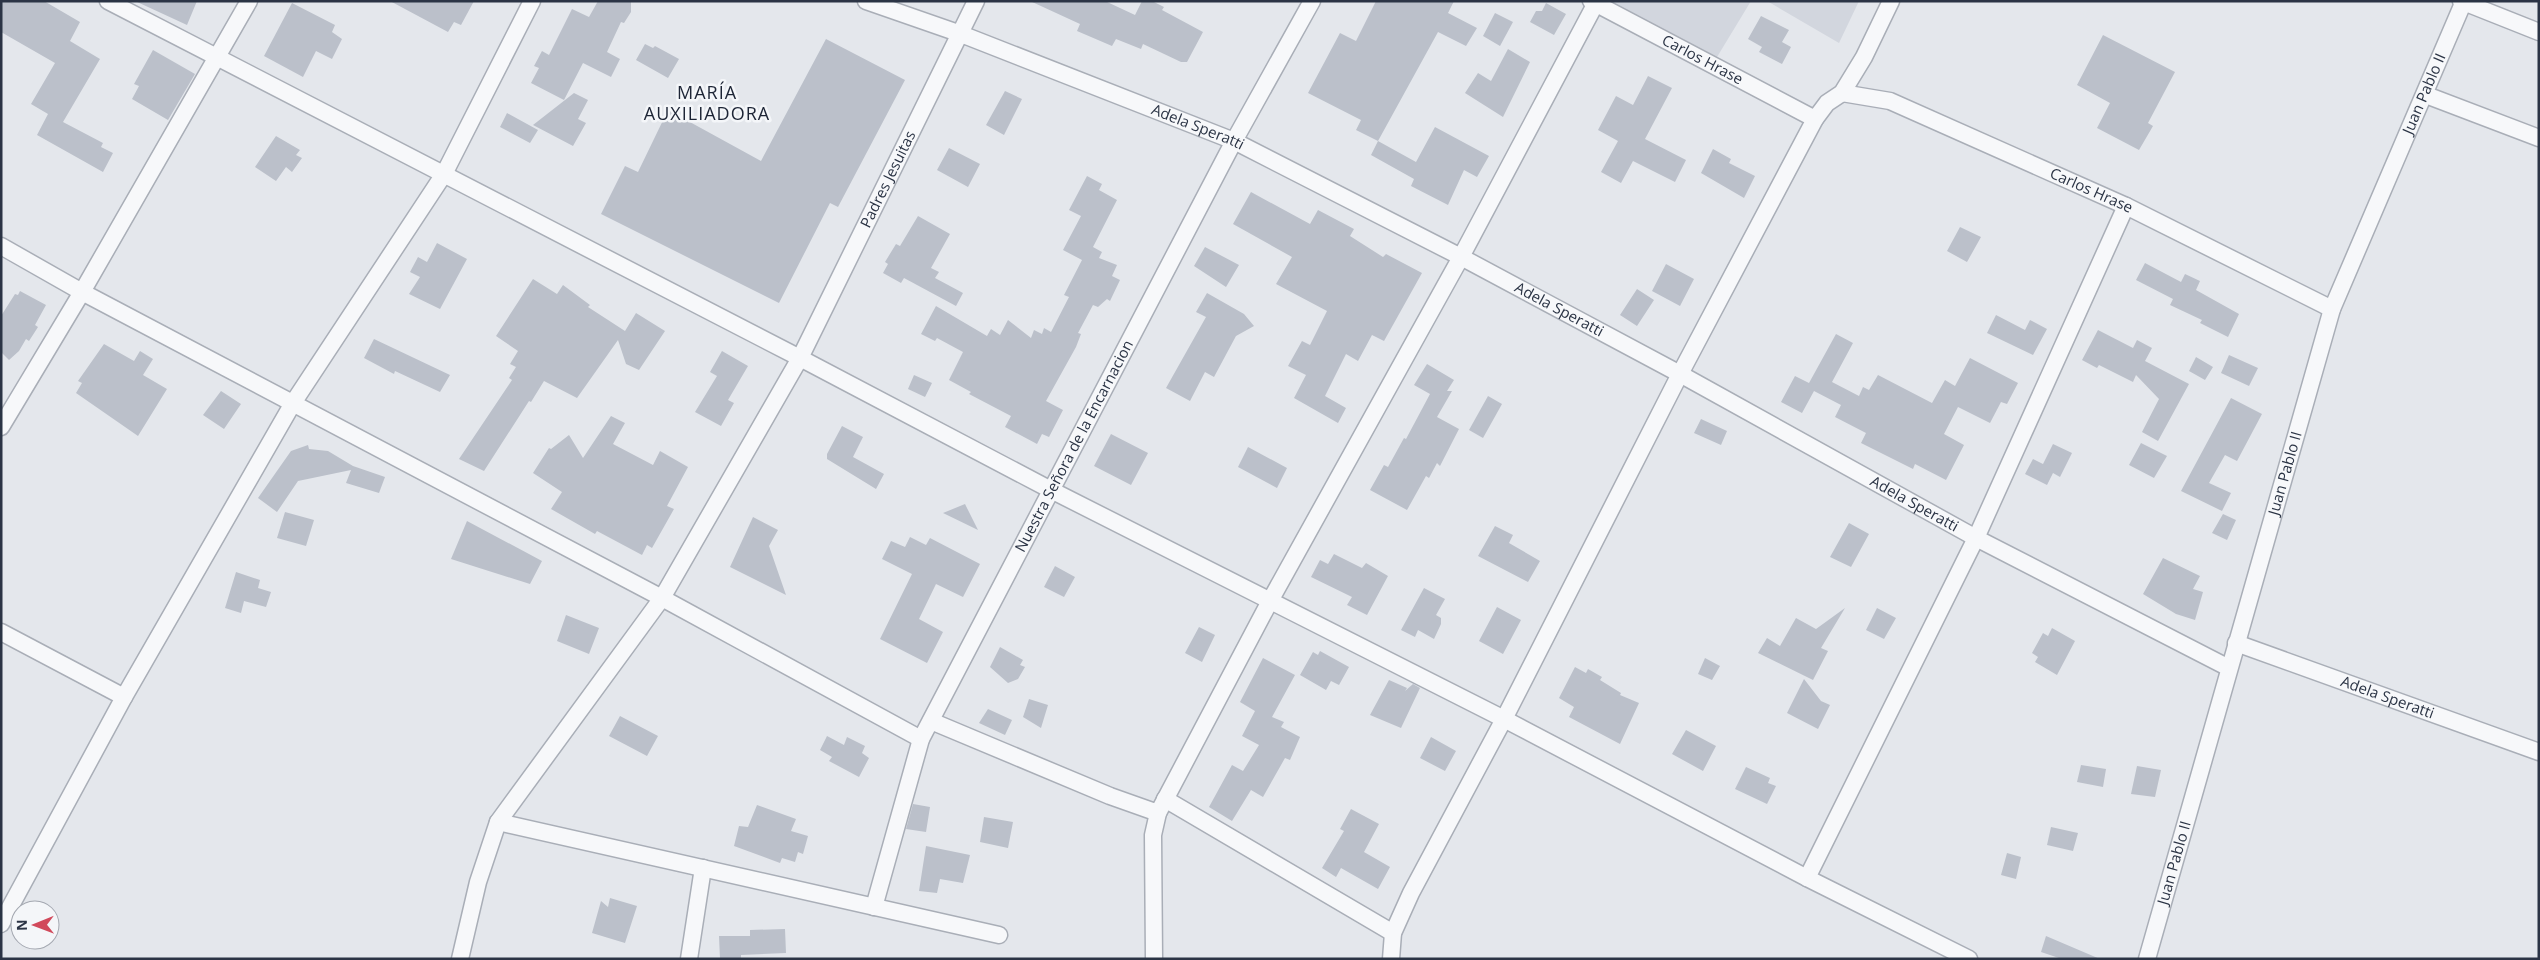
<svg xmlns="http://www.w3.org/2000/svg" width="2540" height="960" font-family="'Open Sans',sans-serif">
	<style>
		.built { fill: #d2d6de }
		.building { fill: #bbc0ca }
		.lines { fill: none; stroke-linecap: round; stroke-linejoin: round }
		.minor-casing { stroke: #a9aeb7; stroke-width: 19 }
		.minor { stroke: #f7f8fa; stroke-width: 16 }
		.labels { text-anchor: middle; stroke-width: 5; stroke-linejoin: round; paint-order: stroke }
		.street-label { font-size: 15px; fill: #2b3445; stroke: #f4f6f9 }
		.quarter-label { font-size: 18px; letter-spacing: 1px; fill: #1d2536; stroke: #f4f6f9 }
	</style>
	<rect width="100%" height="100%" fill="#e4e7ec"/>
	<path class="built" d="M 1603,1 L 1751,1 L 1714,62 Z
		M 1767,1 L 1859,1 L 1839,43 Z"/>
	<path class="building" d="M 1,1 L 44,1 L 80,22 L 70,41 L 100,59 L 63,122 L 103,143 L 101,147 L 113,153 L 103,172 L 37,135 L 48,114 L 31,104 L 55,63 L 1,32 Z
		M 135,1 L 197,1 L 187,25 Z
		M 390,1 L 474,1 L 461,25 L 454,22 L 448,32 Z
		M 598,1 L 631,1 L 631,12 L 624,23 L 621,22 L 607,52 L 620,59 L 611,77 L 583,63 L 564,100 L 531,83 L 539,68 L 534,66 L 542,51 L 549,55 L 572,9 L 589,17 Z
		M 1030,1 L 1105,1 L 1135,15 L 1142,1 L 1152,1 L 1164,7 L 1162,10 L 1203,32 L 1187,62 L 1181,62 L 1143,44 L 1141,49 L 1116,39 L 1112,46 L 1077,31 L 1080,24 Z
		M 1376,1 L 1454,1 L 1448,13 L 1477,28 L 1466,46 L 1438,32 L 1378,141 L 1356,130 L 1361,120 L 1308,93 L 1340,33 L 1356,41 Z
		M 292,3 L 335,25 L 332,32 L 342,39 L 332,59 L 316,51 L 303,77 L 264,56 Z
		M 1546,3 L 1566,14 L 1554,35 L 1530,22 L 1536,11 L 1542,11 Z
		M 1495,13 L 1513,22 L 1500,46 L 1483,36 Z
		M 1761,16 L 1789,30 L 1782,42 L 1791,47 L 1782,64 L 1759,52 L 1762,47 L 1748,39 Z
		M 2103,35 L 2175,72 L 2148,123 L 2153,126 L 2139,150 L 2097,128 L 2110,103 L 2077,85 Z
		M 826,39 L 905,80 L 838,207 L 830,203 L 779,303 L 601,214 L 625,166 L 638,172 L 668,110 L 761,161 Z
		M 645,44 L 653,48 L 655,46 L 679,59 L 668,78 L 636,60 Z
		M 1508,49 L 1530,62 L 1503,117 L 1465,93 L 1478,73 L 1491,81 Z
		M 153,50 L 195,74 L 168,120 L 132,99 L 139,86 L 134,84 Z
		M 1648,76 L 1672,88 L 1645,139 L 1686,160 L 1675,182 L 1633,161 L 1621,183 L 1601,172 L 1618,141 L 1598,130 L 1616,96 L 1633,105 Z
		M 1005,91 L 1022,99 L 1004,135 L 986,125 Z
		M 574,93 L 588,100 L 578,119 L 586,123 L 573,146 L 533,125 Z
		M 507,113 L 538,130 L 530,143 L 500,127 Z
		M 1435,127 L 1489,156 L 1477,177 L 1464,170 L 1448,205 L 1411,186 L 1414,179 L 1371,155 L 1378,141 L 1416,162 Z
		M 276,136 L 300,150 L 296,155 L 302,158 L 292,172 L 286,167 L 276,181 L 255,167 Z
		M 949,148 L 980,164 L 968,187 L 937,170 Z
		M 1713,149 L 1731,159 L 1729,163 L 1755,176 L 1744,198 L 1701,173 Z
		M 1087,176 L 1102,184 L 1099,190 L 1117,200 L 1093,247 L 1102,252 L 1099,258 L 1117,265 L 1112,276 L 1120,280 L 1110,301 L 1107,299 L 1098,307 L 1093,305 L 1078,333 L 1081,334 L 1076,347 L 1046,401 L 1063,410 L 1049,437 L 1042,434 L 1037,444 L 1005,427 L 1011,416 L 969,394 L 971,392 L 949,380 L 963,352 L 937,338 L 935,341 L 921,334 L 936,306 L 987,336 L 991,329 L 1000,335 L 1008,320 L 1031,338 L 1034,330 L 1042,334 L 1044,328 L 1051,332 L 1069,297 L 1064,295 L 1082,260 L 1063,250 L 1081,216 L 1069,210 Z
		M 1251,192 L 1310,224 L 1318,210 L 1354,229 L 1350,236 L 1383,257 L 1386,254 L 1422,273 L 1384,341 L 1372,335 L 1358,361 L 1346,354 L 1325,396 L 1346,408 L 1338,423 L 1294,398 L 1306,375 L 1288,366 L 1302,341 L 1310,345 L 1327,311 L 1276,284 L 1292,257 L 1233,224 Z
		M 918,216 L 950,234 L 931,268 L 939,272 L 935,278 L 963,293 L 956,306 L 904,278 L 901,283 L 883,273 L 888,264 L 885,262 L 896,244 L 900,246 Z
		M 1960,227 L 1981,237 L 1967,262 L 1947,251 Z
		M 437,243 L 467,259 L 440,309 L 409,294 L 420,277 L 410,272 L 418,257 L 427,262 Z
		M 1205,247 L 1239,265 L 1226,287 L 1194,266 Z
		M 2145,263 L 2181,282 L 2185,274 L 2200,281 L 2196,290 L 2239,314 L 2228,337 L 2200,323 L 2202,320 L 2170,305 L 2173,299 L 2136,280 Z
		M 1666,264 L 1694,279 L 1680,306 L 1652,291 Z
		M 533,279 L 557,294 L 563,285 L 590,305 L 588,307 L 625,331 L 636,313 L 665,331 L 639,370 L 626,364 L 618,340 L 577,398 L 544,381 L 531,402 L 529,401 L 484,471 L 459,459 L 512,380 L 509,378 L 516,367 L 510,364 L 518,351 L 496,336 Z
		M 1637,289 L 1654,300 L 1637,326 L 1620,315 Z
		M 20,291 L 46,305 L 35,325 L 38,327 L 29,341 L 26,339 L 19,351 L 9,360 L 1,352 L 1,316 L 15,294 L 18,295 Z
		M 1207,293 L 1244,314 L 1254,326 L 1236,336 L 1214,377 L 1205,372 L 1190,401 L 1166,388 L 1206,317 L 1196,312 Z
		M 1996,315 L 2025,330 L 2030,320 L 2047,329 L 2033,355 L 1987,333 Z
		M 2098,330 L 2133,348 L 2137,340 L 2152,348 L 2145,361 L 2189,384 L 2158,441 L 2142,432 L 2159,399 L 2136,375 L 2133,382 L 2099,365 L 2097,368 L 2082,360 Z
		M 1836,334 L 1853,343 L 1832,382 L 1859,396 L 1863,387 L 1869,390 L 1878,375 L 1932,403 L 1945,380 L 1955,386 L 1970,358 L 2018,383 L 2007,404 L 2001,402 L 1990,423 L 1958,407 L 1944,434 L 1964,445 L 1946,480 L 1915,464 L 1913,469 L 1861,443 L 1866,433 L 1835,417 L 1841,405 L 1814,391 L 1802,413 L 1781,402 L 1795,376 L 1809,383 Z
		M 374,339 L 450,375 L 440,392 L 395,371 L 394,374 L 364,358 Z
		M 104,344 L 134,361 L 140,351 L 153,359 L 143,375 L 167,389 L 138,436 L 76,393 L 82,383 L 78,381 Z
		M 722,351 L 748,366 L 728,400 L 734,403 L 721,426 L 695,412 L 717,376 L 710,372 Z
		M 2229,355 L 2258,368 L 2249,386 L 2221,373 Z
		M 2196,357 L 2213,367 L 2205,380 L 2189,371 Z
		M 1427,364 L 1454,380 L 1447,391 L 1452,391 L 1437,417 L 1459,429 L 1440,466 L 1437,463 L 1429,478 L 1426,476 L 1407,510 L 1370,490 L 1384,465 L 1388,467 L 1404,438 L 1406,439 L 1430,394 L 1414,385 Z
		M 914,375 L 932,383 L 925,397 L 908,389 Z
		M 221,391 L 241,404 L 224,429 L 203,415 Z
		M 1488,396 L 1502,404 L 1483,438 L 1469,430 Z
		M 2231,398 L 2262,414 L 2237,461 L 2225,455 L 2209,483 L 2231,493 L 2222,511 L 2181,491 Z
		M 611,416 L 625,423 L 613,444 L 653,465 L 660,451 L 688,467 L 667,506 L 674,509 L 652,548 L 647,545 L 642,555 L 597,531 L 595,534 L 551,509 L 562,492 L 533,473 L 549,448 L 551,449 L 569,435 L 583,458 Z
		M 1701,419 L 1727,431 L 1721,445 L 1694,433 Z
		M 842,426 L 863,437 L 853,457 L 884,474 L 876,489 L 827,459 L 827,454 Z
		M 1111,434 L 1148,453 L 1131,485 L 1094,466 Z
		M 2141,443 L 2167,456 L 2154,478 L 2129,465 Z
		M 2053,444 L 2072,453 L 2060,477 L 2053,473 L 2047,485 L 2025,474 L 2033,459 L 2043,464 Z
		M 308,445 L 309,449 L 328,451 L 353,466 L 385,477 L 379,493 L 346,483 L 351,470 L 298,481 L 277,512 L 258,498 L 291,451 Z
		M 1248,447 L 1287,468 L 1277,488 L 1238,467 Z
		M 965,504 L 978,530 L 943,513 Z
		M 285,512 L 314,520 L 306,546 L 277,538 Z
		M 2223,514 L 2236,520 L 2227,540 L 2212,533 Z
		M 753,517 L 778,530 L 769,546 L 786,595 L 730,567 Z
		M 467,521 L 542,561 L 530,584 L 451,559 Z
		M 1849,523 L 1869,534 L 1851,567 L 1830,557 Z
		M 1495,526 L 1513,535 L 1509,543 L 1540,561 L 1528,582 L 1478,556 Z
		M 910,537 L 926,545 L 930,538 L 980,564 L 963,597 L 936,584 L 919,619 L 943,632 L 927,663 L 880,639 L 912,574 L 882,559 L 891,541 L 905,547 Z
		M 1334,554 L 1362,568 L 1366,563 L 1388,576 L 1367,615 L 1347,605 L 1352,597 L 1311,577 L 1320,560 L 1328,564 Z
		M 2163,558 L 2200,576 L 2193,589 L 2203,592 L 2195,620 L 2176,614 L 2143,594 Z
		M 1055,566 L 1075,577 L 1064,597 L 1044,587 Z
		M 236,572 L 260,580 L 258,588 L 271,592 L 266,607 L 244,601 L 241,613 L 225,608 Z
		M 1424,588 L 1445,599 L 1436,615 L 1441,618 L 1441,624 L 1434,639 L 1418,630 L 1415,637 L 1401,630 Z
		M 1497,607 L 1521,620 L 1503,654 L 1479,641 Z
		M 1845,608 L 1821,648 L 1828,651 L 1813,680 L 1758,653 L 1767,638 L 1780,646 L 1796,618 L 1816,629 Z
		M 1877,608 L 1896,618 L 1884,639 L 1866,630 Z
		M 566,615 L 599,628 L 589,654 L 557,641 Z
		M 1199,627 L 1215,635 L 1202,662 L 1185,653 Z
		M 2052,628 L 2075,641 L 2057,675 L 2035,662 L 2038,657 L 2032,653 L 2043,633 L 2048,636 Z
		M 1000,647 L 1023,660 L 1020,665 L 1025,667 L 1018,679 L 1008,683 L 990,667 Z
		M 1320,651 L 1349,667 L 1339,685 L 1331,681 L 1326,690 L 1300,675 L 1313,652 L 1318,655 Z
		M 1263,658 L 1295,675 L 1272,717 L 1284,722 L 1281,727 L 1300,737 L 1290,760 L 1285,758 L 1263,797 L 1251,790 L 1232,821 L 1209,807 L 1232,765 L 1243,771 L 1259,745 L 1242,736 L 1255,711 L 1240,702 Z
		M 1705,658 L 1720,666 L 1712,680 L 1698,674 Z
		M 1575,667 L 1586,673 L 1588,669 L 1602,677 L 1600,680 L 1621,693 L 1620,695 L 1639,703 L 1620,744 L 1569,717 L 1574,707 L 1559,698 Z
		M 1804,679 L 1821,701 L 1830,705 L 1818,729 L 1787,713 Z
		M 1389,680 L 1407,688 L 1405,691 L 1413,684 L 1420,688 L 1401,728 L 1370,715 Z
		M 1029,699 L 1048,705 L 1041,728 L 1023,717 Z
		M 988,709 L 1012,720 L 1005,735 L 979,723 Z
		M 620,716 L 658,736 L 647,756 L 609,736 Z
		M 1686,730 L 1716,746 L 1703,771 L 1672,754 Z
		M 827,736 L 844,745 L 847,737 L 865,746 L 862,753 L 869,758 L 859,777 L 829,761 L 832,757 L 820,750 Z
		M 1431,737 L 1456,751 L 1445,771 L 1420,758 Z
		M 2081,765 L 2106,769 L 2103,787 L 2077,782 Z
		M 2137,766 L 2161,770 L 2155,797 L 2131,794 Z
		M 1746,767 L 1770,778 L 1768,783 L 1776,786 L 1767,804 L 1735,789 Z
		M 913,804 L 930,807 L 926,832 L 906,829 Z
		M 757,805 L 796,819 L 791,831 L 808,836 L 803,854 L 798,852 L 795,862 L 782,858 L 780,863 L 734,846 L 739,826 L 748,827 Z
		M 1351,809 L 1379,824 L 1364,852 L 1390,867 L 1378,889 L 1341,868 L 1336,877 L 1322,868 L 1344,831 L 1340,829 Z
		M 984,817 L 1013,822 L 1008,848 L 980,842 Z
		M 2051,827 L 2078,833 L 2073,851 L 2047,845 Z
		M 926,846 L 970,855 L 963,883 L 940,879 L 937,893 L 919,891 Z
		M 2007,853 L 2021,857 L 2016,879 L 2001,875 Z
		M 610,898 L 637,906 L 625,943 L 592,933 L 601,901 L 608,907 Z
		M 785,929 L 786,953 L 741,955 L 741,959 L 720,959 L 719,936 L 750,936 L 750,930 Z
		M 2046,936 L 2100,959 L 2062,959 L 2041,952 Z"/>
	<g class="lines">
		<g class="minor-casing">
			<g id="minor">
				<path d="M 108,1 L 800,358 L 1051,490 L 1504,719 L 1807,878 L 1969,959"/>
				<path id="s1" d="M 866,1 L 961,34 L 1234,141 L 1461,257 L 1680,374 L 1976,538 L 2229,668"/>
				<path id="s2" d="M 1591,1 L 1815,119"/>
				<path d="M 2461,1 L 2539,32"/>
				<path id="s3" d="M 1842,93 L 1890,101 L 2126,206 L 2332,309"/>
				<path d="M 2426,95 L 2539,138"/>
				<path d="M 1,246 L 82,292 L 662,598 L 921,739"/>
				<path d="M 1,427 L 82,292 L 249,1"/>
				<path d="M 1,632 L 124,697"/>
				<path id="s4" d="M 2236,643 L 2539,752"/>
				<path d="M 931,721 L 1110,796 L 1158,813"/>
				<path d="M 1165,799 L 1393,933"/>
				<path d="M 498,822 L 999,935"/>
				<path d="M 1807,878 L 1976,538 L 2126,206"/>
				<path id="s5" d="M 874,907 L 921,739 L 1234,141 L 1312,1"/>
				<path d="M 1,924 L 124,697 L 293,403 L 444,174 L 532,1"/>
				<path id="s6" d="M 460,959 L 478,882 L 498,822 L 662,598 L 800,358 L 976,1"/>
				<path d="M 689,959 L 703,868"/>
				<path d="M 1154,959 L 1153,835 L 1158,813 L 1270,601 L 1461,257 L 1597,1"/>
				<path d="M 1391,959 L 1393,933 L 1411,893 L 1504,719 L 1680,374 L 1815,119 L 1827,103 L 1842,93 L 1864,57 L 1891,1"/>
				<path id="s7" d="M 2147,959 L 2332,309 L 2464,1"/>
			</g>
		</g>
		<use href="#minor" class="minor"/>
	</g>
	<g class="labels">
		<g class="street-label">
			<text dy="5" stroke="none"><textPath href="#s2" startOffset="126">Carlos Hrase</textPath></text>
			<text dy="5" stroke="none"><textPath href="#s7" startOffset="910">Juan Pablo II</textPath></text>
			<text dy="5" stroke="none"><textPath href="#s1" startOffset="355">Adela Speratti</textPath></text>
			<text dy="5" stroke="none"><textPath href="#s6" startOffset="896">Padres Jesuitas</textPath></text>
			<text dy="5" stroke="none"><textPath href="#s3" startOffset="269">Carlos Hrase</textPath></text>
			<text dy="5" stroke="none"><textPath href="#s1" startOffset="760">Adela Speratti</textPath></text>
			<text dy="5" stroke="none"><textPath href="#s5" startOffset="505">Nuestra Señora de la Encarnacion</textPath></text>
			<text dy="5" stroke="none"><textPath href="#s7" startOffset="505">Juan Pablo II</textPath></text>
			<text dy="5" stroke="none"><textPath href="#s1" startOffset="1165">Adela Speratti</textPath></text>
			<text dy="5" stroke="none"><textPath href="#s4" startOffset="161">Adela Speratti</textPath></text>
			<text dy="5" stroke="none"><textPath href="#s7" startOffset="100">Juan Pablo II</textPath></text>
		</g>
		<g class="quarter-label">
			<text x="707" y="99">MARÍA<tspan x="707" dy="21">AUXILIADORA</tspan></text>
		</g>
	</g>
	<rect width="2540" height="960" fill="none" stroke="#2b3445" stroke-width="5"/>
	<g transform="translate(35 925) rotate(269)"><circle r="24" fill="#f4f6f9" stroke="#a4a8b1"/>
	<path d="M0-4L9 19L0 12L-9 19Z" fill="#d1495b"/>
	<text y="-8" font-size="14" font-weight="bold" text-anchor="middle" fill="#2b3445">N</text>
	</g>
</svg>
